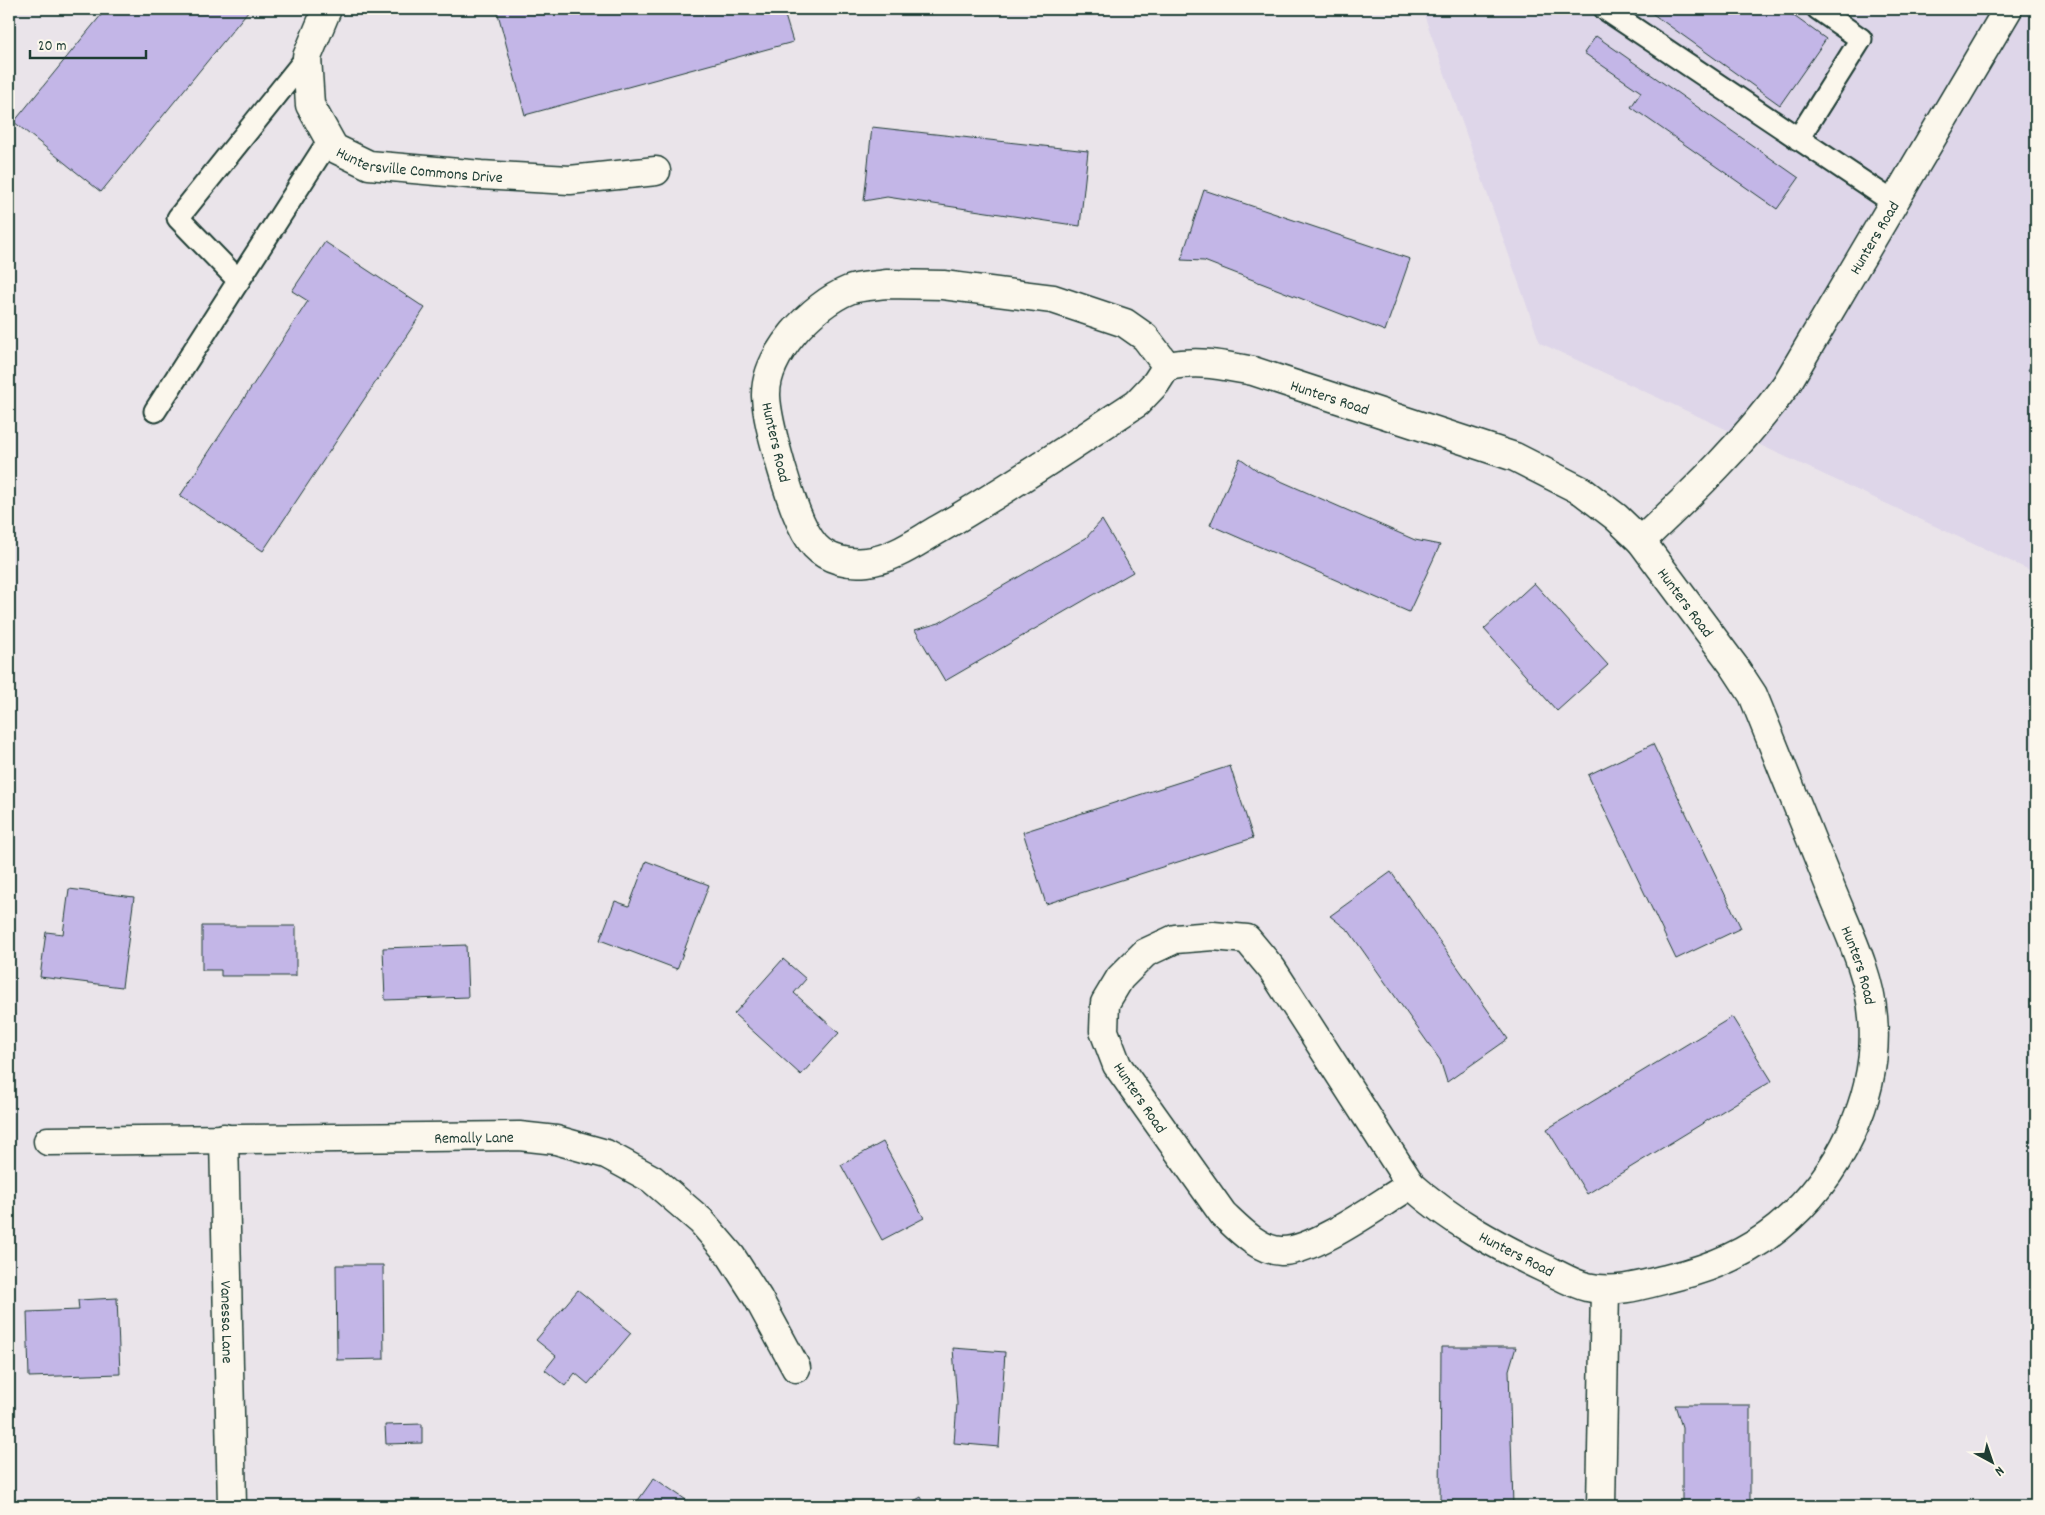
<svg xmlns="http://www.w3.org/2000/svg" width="2045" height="1515" font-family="Dekko,sans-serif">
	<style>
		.built { fill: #ded6e9 }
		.building { fill: #c3b6e7; stroke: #1f3d34 }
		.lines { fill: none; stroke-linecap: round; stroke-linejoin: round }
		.service-casing { stroke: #1f3d34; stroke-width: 25 }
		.minor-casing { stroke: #1f3d34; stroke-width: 31 }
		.service { stroke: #fbf7ec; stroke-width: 21 }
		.minor { stroke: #fbf7ec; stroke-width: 28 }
		.labels { text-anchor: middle; stroke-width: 4; stroke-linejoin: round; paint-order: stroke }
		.street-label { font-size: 16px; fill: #1f3d34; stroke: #fbf7ec }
	</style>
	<rect width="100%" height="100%" fill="#eae4ea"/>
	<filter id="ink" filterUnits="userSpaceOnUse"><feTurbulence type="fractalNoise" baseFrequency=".02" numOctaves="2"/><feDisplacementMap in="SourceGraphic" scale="10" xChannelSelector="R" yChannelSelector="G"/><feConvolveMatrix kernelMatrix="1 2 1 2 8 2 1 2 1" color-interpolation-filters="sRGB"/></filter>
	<g filter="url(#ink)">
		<path class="built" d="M 1422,9 L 2036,9 L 2036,573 L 1540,343 Z"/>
		<path class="building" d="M 106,9 L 249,10 L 101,192 L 14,122 Z
			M 500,9 L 783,9 L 793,42 L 525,115 L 497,10 Z
			M 1646,9 L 1784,9 L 1826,39 L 1780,105 Z
			M 1596,36 L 1799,178 L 1777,209 L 1631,107 L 1641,92 L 1584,53 Z
			M 872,127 L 1088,151 L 1080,226 L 887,197 L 864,201 Z
			M 1204,190 L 1410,259 L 1385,331 L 1204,261 L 1181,260 Z
			M 325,242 L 425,308 L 263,551 L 180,496 L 308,301 L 292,291 Z
			M 2036,357 L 2036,375 L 2028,370 Z
			M 1240,458 L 1258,471 L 1415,540 L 1440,545 L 1409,612 L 1210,525 Z
			M 1102,520 L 1133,572 L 945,681 L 915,630 L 939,623 L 1086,538 Z
			M 1534,583 L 1608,665 L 1557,711 L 1484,629 Z
			M 1653,744 L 1741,928 L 1676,959 L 1588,775 Z
			M 1230,766 L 1253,838 L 1046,904 L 1023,832 Z
			M 646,861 L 709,885 L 677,969 L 600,940 L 615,901 L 629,906 Z
			M 1391,872 L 1508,1039 L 1447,1082 L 1440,1060 L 1349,931 L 1330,916 Z
			M 69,889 L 134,897 L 122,987 L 40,977 L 46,932 L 63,934 Z
			M 202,926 L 296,926 L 296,976 L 221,976 L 221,970 L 202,970 Z
			M 466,945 L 468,997 L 385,1000 L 383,948 Z
			M 783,959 L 806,979 L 794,993 L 839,1033 L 801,1075 L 734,1014 Z
			M 1732,1017 L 1772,1081 L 1587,1194 L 1547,1129 Z
			M 883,1142 L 924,1218 L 882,1240 L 841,1165 Z
			M 336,1265 L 383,1265 L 384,1359 L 337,1360 Z
			M 578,1290 L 631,1333 L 588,1384 L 575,1373 L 565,1386 L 545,1370 L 556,1356 L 536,1340 Z
			M 117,1298 L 120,1374 L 29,1377 L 27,1312 L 79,1310 L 78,1300 Z
			M 1441,1347 L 1516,1347 L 1509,1370 L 1513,1506 L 1440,1506 Z
			M 953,1348 L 1005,1352 L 999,1447 L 954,1443 L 957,1404 Z
			M 1675,1405 L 1750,1405 L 1750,1506 L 1682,1506 L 1682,1427 Z
			M 422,1424 L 422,1443 L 386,1444 L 385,1425 Z
			M 654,1478 L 695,1506 L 634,1506 Z
			M 921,1497 L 926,1506 L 905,1506 Z"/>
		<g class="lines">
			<g class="service-casing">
				<path id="service" d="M 1605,9 L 1893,202
					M 1798,139 L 1861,39 L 1818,9
					M 239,281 L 178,218 L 307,57
					M 155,411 L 329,140"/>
			</g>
			<g class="minor-casing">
				<g id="minor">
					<path id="s1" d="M 327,9 L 307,57 L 310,105 L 334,148 L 369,165 L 481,175 L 570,180 L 656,171"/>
					<path d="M 886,284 L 943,285 L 1053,299 L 1125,323 L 1145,337 L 1167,366 L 1156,383 L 1137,403 C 1071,446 1007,490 939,529 C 916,542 894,559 867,562 C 849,564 828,560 815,546 C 799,528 788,489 781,466 C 775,444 767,419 766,396 C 765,355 812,305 849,290 C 859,286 874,286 886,284 Z"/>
					<path id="s2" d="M 1167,366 C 1199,360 1221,365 1253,371 L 1515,457 L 1582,491 L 1616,517 L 1641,541 L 1734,666 L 1753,695 C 1779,760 1805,825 1831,889 C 1847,929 1870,974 1873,1017 C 1880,1096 1839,1178 1778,1228 C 1747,1253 1708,1269 1670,1278 C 1643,1285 1615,1294 1587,1287 C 1573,1284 1559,1275 1546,1269 C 1497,1246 1451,1221 1411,1185"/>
					<path id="s3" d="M 1641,541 C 1694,491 1743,444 1786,385 L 2008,9"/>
					<path d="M 1213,936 L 1247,939 L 1272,969 L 1411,1185 C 1380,1203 1315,1252 1281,1251 C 1258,1250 1238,1228 1223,1214 L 1117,1065 L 1104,1031 L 1105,1003 L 1120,978 L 1145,953 L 1175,939 Z"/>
					<path id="s4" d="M 224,1138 L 232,1506"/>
					<path id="s5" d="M 48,1141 L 519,1136 L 556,1140 L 606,1154 L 652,1179 L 701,1221 L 731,1256 L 758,1298 L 796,1368"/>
					<path d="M 1601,1506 L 1605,1290"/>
				</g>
			</g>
			<use href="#service" class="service"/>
			<use href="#minor" class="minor"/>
		</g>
	</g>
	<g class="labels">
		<g class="street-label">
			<text dy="6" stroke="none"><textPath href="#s1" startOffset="238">Huntersville Commons Drive</textPath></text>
			<text dy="6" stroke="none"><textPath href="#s3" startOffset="385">Hunters Road</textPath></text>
			<text dy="6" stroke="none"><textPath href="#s2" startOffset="168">Hunters Road</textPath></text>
			<text transform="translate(777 442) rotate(77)" y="6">Hunters Road</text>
			<text dy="6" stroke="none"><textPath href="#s2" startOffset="591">Hunters Road</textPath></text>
			<text dy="6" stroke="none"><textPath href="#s2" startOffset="996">Hunters Road</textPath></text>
			<text transform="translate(1141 1097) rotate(56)" y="6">Hunters Road</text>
			<text dy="6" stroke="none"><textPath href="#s5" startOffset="426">Remally Lane</textPath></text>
			<text transform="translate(1517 1253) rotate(27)" y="6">Hunters Road</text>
			<text dy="6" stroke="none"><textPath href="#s4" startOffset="184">Vanessa Lane</textPath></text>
		</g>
	</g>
	<rect width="2045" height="1515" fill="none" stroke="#fbf7ec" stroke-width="30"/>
	<rect x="15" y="15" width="2015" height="1485" fill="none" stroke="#1f3d34" stroke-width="2" filter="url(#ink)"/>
	<g transform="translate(1992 1462) rotate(140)" stroke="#fbf7ec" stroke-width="4" paint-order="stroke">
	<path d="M0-4L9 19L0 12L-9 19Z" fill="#1f3d34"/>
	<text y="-8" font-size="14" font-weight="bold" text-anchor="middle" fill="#1f3d34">N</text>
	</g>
	<path d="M30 50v8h116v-8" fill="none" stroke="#1f3d34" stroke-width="2.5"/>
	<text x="38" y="50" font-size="15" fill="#1f3d34" stroke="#fbf7ec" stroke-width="4" paint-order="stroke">20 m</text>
</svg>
